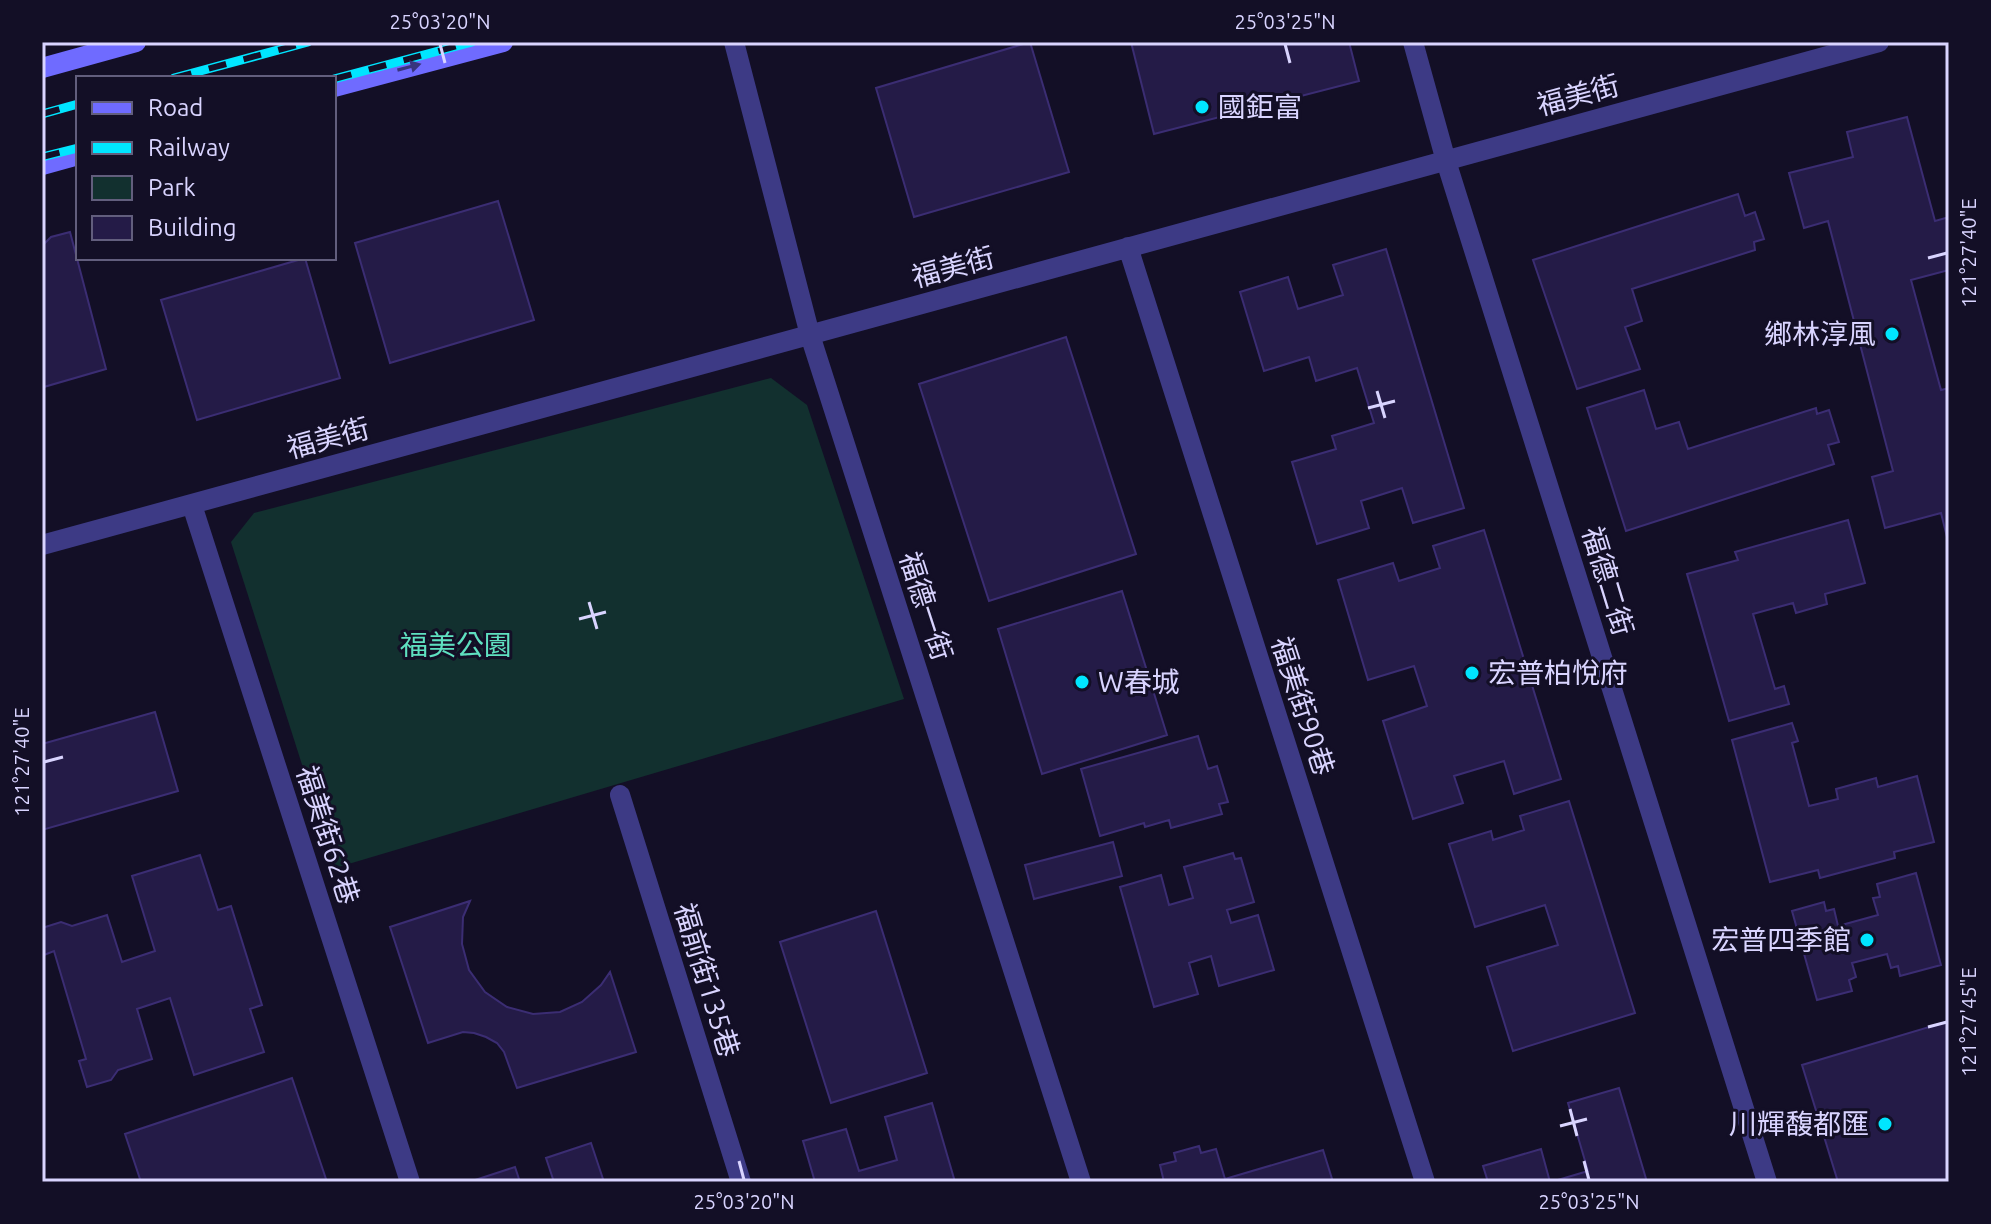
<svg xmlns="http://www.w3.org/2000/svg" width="1991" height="1224" font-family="Ubuntu,'Noto Sans TC',sans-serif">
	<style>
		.green { fill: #12302f }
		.building { fill: #241b47; stroke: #3b2d73; stroke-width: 2 }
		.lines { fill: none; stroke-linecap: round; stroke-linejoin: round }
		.street { stroke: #3d3a85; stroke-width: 20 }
		.secondary { stroke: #6f6bff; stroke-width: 20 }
		.rail-casing { stroke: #00e5ff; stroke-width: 9 }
		.rail { stroke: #130f26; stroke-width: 6; stroke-dasharray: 18; stroke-linecap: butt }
		.oneway { fill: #38347d }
		.ticks { fill: none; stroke: #d9d4ff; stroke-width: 3 }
		.poi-dot { fill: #00e5ff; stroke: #130f26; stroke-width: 3 }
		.labels { text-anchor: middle; stroke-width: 6; stroke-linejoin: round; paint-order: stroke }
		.street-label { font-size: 28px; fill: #d9d4ff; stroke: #130f26 }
		.poi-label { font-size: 28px; fill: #d9d4ff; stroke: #130f26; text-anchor: start }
		.park-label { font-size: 28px; fill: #5fe0c0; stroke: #130f26 }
		.neatline { fill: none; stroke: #d9d4ff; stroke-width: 3 }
		.ticks-label { font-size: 20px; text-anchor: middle; fill: #d9d4ff }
	</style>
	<rect width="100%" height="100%" fill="#130f26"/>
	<path class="green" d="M 771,378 L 807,405 L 904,699 L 335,868 L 231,542 L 254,513 Z"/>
	<path class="building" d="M 1030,42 L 1069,172 L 914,217 L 876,88 Z
		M 1131,42 L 1349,42 L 1359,81 L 1154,134 Z
		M 1907,117 L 1935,221 L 1949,217 L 1949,270 L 1911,280 L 1941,390 L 1949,388 L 1948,541 L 1941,513 L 1885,528 L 1872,477 L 1893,471 L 1828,221 L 1804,228 L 1789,173 L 1853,157 L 1847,132 Z
		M 1738,194 L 1745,216 L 1755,212 L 1764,239 L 1754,242 L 1755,250 L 1632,289 L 1642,321 L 1625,327 L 1640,369 L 1577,389 L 1533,260 Z
		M 498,201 L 534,320 L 390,363 L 355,243 Z
		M 70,232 L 106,369 L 44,387 L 42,389 L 42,246 L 51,237 Z
		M 1386,249 L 1464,508 L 1413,523 L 1402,488 L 1361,501 L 1369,528 L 1317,544 L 1292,462 L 1336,449 L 1332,436 L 1374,423 L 1357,368 L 1316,381 L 1309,357 L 1264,371 L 1240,292 L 1288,277 L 1298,309 L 1343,295 L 1333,265 Z
		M 305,258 L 340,378 L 197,420 L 161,300 Z
		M 1066,337 L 1136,554 L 989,601 L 919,384 Z
		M 1644,390 L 1656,429 L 1679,422 L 1688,449 L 1816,408 L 1817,414 L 1829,410 L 1839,442 L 1828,445 L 1834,464 L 1626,531 L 1587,408 Z
		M 1848,520 L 1865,583 L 1825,594 L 1827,604 L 1796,613 L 1793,603 L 1753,614 L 1775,689 L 1784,686 L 1789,704 L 1729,721 L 1687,574 L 1738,560 L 1735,552 Z
		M 1484,530 L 1561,779 L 1514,794 L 1504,761 L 1454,776 L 1463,803 L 1413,819 L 1383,721 L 1427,706 L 1414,666 L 1368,680 L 1338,580 L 1393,563 L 1399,581 L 1440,568 L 1433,546 Z
		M 1122,591 L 1167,735 L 1042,774 L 998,629 Z
		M 155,712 L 178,791 L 42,830 L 42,744 Z
		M 1792,723 L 1798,741 L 1792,743 L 1809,806 L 1838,799 L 1836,789 L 1876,778 L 1878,787 L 1917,776 L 1934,842 L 1894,852 L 1895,858 L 1820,878 L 1818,870 L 1770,882 L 1732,740 Z
		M 1198,736 L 1208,769 L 1217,766 L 1228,802 L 1219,804 L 1222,814 L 1171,828 L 1169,820 L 1145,827 L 1144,823 L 1100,836 L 1081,769 Z
		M 1569,801 L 1635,1013 L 1513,1051 L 1487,967 L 1558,945 L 1545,905 L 1475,927 L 1449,844 L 1491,831 L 1493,840 L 1524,830 L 1520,816 Z
		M 1113,842 L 1122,876 L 1034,899 L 1025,865 Z
		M 1233,853 L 1235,859 L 1241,858 L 1254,902 L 1227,910 L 1231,923 L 1258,915 L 1274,970 L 1219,986 L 1211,956 L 1189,963 L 1198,994 L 1154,1007 L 1120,887 L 1161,875 L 1169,905 L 1193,898 L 1184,867 Z
		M 200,855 L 218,910 L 231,906 L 262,1005 L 250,1009 L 264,1052 L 194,1075 L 170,998 L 137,1009 L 152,1059 L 118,1070 L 111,1080 L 87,1087 L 79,1061 L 86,1059 L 54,951 L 44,955 L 42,928 L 61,922 L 72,926 L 107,915 L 122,962 L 155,951 L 132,876 Z
		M 1916,873 L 1941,965 L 1900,976 L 1898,966 L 1891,968 L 1887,954 L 1852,963 L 1856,977 L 1849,980 L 1852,991 L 1817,1000 L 1792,911 L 1824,902 L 1826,911 L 1834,909 L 1838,926 L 1878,915 L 1873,898 L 1880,897 L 1877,884 Z
		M 470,901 L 463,917 L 462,944 L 469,970 L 485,992 L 507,1007 L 533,1014 L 560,1012 L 582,1002 L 601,985 L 610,972 L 636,1052 L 517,1088 L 504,1052 L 497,1043 L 486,1037 L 474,1033 L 463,1032 L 428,1043 L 390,927 Z
		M 876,911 L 927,1073 L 831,1103 L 780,942 Z
		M 1949,1021 L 1949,1182 L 1838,1182 L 1802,1065 Z
		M 292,1078 L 327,1182 L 141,1182 L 125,1134 Z
		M 1619,1088 L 1647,1182 L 1551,1182 L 1588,1171 L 1568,1103 Z
		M 932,1103 L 955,1182 L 815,1182 L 803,1141 L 846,1129 L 859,1171 L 897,1160 L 885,1117 Z
		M 591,1143 L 604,1182 L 554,1182 L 546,1158 Z
		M 1199,1146 L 1201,1153 L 1216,1149 L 1225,1179 L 1323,1150 L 1333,1182 L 1164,1182 L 1160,1165 L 1176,1161 L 1174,1153 Z
		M 1541,1149 L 1550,1182 L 1488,1182 L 1483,1166 Z
		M 515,1167 L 520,1182 L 469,1182 Z"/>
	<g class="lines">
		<path class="street" d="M 734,42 L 810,335 L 1081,1182
			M 1413,42 L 1446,161 L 1767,1182
			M 1128,247 L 1425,1182
			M 192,505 L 410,1182
			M 42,545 L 1879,42
			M 620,795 L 741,1182"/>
		<path class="secondary" d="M 42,68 L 136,42
			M 334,87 L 503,42
			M 42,165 L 78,155"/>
		<g class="rail-casing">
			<path id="rail" d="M 174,78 L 308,42
				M 334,79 L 472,42
				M 42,114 L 78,104
				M 42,157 L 78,148"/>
		</g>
		<use href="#rail" class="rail"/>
	</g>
	<defs><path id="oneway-solid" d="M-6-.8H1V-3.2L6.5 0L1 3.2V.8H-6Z" transform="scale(2)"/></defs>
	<use class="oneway" href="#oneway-solid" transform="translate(409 67) rotate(-15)"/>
	<path class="ticks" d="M 440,44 L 445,63M 1285,44 L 1290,63M 1928,258 L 1947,253M 1377,391 L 1385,418M 1368,408 L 1395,401M 589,602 L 597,629M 579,619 L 606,612M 44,762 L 63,757M 1928,1027 L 1947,1022M 1570,1109 L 1577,1136M 1560,1126 L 1587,1119M 739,1161 L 744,1180M 1584,1161 L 1589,1180"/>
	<g class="poi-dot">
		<circle cx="1202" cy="107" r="8"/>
		<circle cx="1892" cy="334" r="8"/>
		<circle cx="1472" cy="673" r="8"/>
		<circle cx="1082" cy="682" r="8"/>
		<circle cx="1867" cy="940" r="8"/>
		<circle cx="1885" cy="1124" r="8"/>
	</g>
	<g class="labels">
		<g class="street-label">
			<text transform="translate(1578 95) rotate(-15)" y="10">福美街</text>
			<text transform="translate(953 267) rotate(-15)" y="10">福美街</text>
			<text transform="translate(328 438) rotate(-15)" y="10">福美街</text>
			<text transform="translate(1608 581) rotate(73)" y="10">福德二街</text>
			<text transform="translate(926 606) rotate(72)" y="10">福德一街</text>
			<text transform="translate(1303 706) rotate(72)" y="10">福美街90巷</text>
			<text transform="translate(328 835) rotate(72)" y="10">福美街62巷</text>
			<text transform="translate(707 980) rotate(73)" y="10">福前街135巷</text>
		</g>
		<g class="poi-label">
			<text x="1218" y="117">國鉅富</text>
			<text x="1876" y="344" text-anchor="end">鄉林淳風</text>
			<text x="1488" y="683">宏普柏悅府</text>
			<text x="1098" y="692">W春城</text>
			<text x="1851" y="950" text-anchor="end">宏普四季館</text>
			<text x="1869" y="1134" text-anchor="end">川輝馥都匯</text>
		</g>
		<g class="park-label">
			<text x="456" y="655">福美公園</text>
		</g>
	</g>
	<rect width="1991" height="1224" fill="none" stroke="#130f26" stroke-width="88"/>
	<rect x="76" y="76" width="260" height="184" fill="#130f26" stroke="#625e7d" stroke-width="2"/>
	<rect x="92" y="102" width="40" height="12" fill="#6f6bff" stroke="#625e7d" stroke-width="2"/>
	<text x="148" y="116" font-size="24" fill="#d9d4ff">Road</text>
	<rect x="92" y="142" width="40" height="12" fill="#00e5ff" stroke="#625e7d" stroke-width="2"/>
	<text x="148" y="156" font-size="24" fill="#d9d4ff">Railway</text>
	<rect x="92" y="176" width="40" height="24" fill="#12302f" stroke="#625e7d" stroke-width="2"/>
	<text x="148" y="196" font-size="24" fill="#d9d4ff">Park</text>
	<rect x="92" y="216" width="40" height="24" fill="#241b47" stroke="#625e7d" stroke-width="2"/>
	<text x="148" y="236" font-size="24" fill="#d9d4ff">Building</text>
	<rect x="44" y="44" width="1903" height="1136" class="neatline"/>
	<g class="ticks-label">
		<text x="440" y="29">25°03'20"N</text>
		<text x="1285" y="29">25°03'25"N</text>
		<text transform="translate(1969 253) rotate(-90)" y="7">121°27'40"E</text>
		<text transform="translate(22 762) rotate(-90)" y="7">121°27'40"E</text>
		<text transform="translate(1969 1022) rotate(-90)" y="7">121°27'45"E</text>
		<text x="744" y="1209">25°03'20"N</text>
		<text x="1589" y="1209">25°03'25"N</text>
	</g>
</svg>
